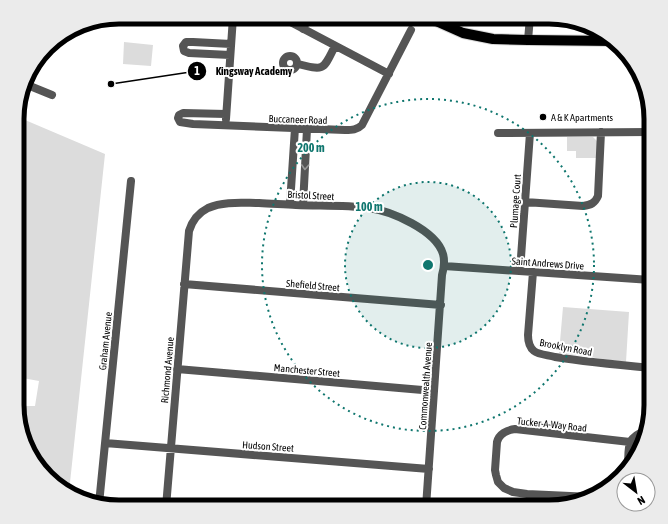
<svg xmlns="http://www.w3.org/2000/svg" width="668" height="524" font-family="'Asap Condensed',sans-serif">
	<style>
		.green { fill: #dcdcdc }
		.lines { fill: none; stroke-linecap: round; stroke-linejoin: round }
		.major-casing { stroke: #dbdbdb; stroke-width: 12 }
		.minor { stroke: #555; stroke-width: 8 }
		.major { stroke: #000; stroke-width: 10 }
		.oneway { stroke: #999 }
		.ring { fill: none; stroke: #0f766e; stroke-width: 2; stroke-dasharray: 2 4 }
		.poi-dot { fill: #000; stroke: #fff; stroke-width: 1.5 }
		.labels { text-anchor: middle; stroke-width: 4; stroke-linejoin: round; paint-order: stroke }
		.poi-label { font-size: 10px; fill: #000; stroke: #fff; text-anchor: start }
		.street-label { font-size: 10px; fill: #000; stroke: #fff }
		.rim { fill: none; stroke: #000; stroke-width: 5 }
		.centre { fill: #0f766e; stroke: #fff; stroke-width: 2 }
		.ring-label { font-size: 12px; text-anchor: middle; font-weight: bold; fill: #0f766e; stroke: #fff; stroke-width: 4; stroke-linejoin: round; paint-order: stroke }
		.leader { fill: none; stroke: #000; stroke-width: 1.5 }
		.callout-dot { fill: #000; stroke: #fff; stroke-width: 1.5 }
		.mark-label { font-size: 12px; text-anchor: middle; font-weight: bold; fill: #fff }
		.callout-label { font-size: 11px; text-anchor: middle; font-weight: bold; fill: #000; stroke: #fff; stroke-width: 4; stroke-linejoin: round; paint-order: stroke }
	</style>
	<rect width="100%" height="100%" fill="#fff"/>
	<path class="green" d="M 124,42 L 153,45 L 151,66 L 123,64 Z
		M 18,117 L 105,154 L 69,492 L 52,481 L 27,450 L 17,412 L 17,406 L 35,406 L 39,381 L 17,377 Z
		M 567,137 L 593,137 L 598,142 L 598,158 L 576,158 L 576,151 L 567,151 Z
		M 563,307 L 629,312 L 626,362 L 559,353 Z"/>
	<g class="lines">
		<g class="major-casing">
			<path id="major" d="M 427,17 L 463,33 L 493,39 L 528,40 L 613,41"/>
		</g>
		<path class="minor" d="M 281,17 L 389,74
			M 303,29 L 309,17
			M 528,40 L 530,17
			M 230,55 L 189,53 L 184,51 L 183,46 L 186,42 L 193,42 L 231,44
			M283 63a7 7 0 1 1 14 0a7 7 0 1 1-14 0Z
			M 298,64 C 325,71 323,70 335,46
			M 25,84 L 52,95
			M 226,114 L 183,113 L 179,115 L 178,118 L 180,122 L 193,124 L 345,130 C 352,130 357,130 362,125 L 411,30
			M 226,119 L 233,17
			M 498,133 L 651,132
			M 525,202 L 583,206 C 591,205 595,203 598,196 L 601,132
			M 290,204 L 295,128
			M 303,205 L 307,129
			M 444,266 L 651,280
			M 520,271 L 530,133
			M 533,272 L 528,335 C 528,341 529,347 534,351 C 539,355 549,355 555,357 C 587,362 619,365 651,368
			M 184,284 L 441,305
			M 177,369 L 434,391
			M 105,443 L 429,469
			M 628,468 C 629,447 625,438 647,430
			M 592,497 L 527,494 L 513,492 L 504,488 L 498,482 L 496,475 L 495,470 L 497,442 C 499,434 507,430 515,429 L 630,442
			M 99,504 L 131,181
			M 166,507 L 189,231 C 192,221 198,213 208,208 C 224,201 242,203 259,203 C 271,204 284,204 296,205 C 320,206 345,205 369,208 C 391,211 436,230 443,254 C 445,261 444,268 442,275 L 426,507"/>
		<use href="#major" class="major"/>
	</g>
	<defs><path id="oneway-chevron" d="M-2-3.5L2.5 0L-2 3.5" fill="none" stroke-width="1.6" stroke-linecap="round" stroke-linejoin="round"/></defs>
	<use class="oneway" href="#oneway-chevron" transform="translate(305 167) rotate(93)"/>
	<circle cx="428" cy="265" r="83" fill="#0f766e" fill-opacity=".12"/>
	<g class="ring">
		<circle cx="428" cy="265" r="83"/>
		<circle cx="428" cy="265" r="166"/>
	</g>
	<circle class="poi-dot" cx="543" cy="117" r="4"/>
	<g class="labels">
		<g class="poi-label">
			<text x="551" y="121">A &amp; K Apartments</text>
		</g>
		<g class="street-label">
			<text transform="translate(298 119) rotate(2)" y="4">Buccaneer Road</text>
			<text transform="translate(311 195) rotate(3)" y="4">Bristol Street</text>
			<text transform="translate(515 201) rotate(-86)" y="4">Plumage Court</text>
			<text transform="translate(548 263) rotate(4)" y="4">Saint Andrews Drive</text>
			<text transform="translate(313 285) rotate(5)" y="4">Shefield Street</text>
			<text transform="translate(105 341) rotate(-84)" y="4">Graham Avenue</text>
			<text transform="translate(566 347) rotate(11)" y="4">Brooklyn Road</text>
			<text transform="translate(167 370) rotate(-85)" y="4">Richmond Avenue</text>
			<text transform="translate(307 370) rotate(5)" y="4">Manchester Street</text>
			<text transform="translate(425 386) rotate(-86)" y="4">Commonwealth Avenue</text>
			<text transform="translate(552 424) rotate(6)" y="4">Tucker-A-Way Road</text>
			<text transform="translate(268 446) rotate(4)" y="4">Hudson Street</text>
		</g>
	</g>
	<path d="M0 0H668V524H0ZM119 24H549A95 95 0 0 1 644 119V405A95 95 0 0 1 549 500H119A95 95 0 0 1 24 405V119A95 95 0 0 1 119 24Z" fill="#ebebeb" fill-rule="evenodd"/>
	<path class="rim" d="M119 24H549A95 95 0 0 1 644 119V405A95 95 0 0 1 549 500H119A95 95 0 0 1 24 405V119A95 95 0 0 1 119 24Z"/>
	<circle cx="428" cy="265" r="6" class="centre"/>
	<g class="ring-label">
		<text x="311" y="152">200 m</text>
		<text x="369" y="211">100 m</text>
	</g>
	<path class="leader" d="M111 84L197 71"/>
	<g class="callout-dot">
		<circle cx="111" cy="84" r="4"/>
		<circle cx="197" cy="71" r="10"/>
	</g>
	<g class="mark-label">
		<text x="197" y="75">1</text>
	</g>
	<g class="callout-label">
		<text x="254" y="75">Kingsway Academy</text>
	</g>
	<g transform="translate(636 492) rotate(149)"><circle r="19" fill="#ffffff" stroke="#999999"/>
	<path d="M0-3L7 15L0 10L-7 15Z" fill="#000000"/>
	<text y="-6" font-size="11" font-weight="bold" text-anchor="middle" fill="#000000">N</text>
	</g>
</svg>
